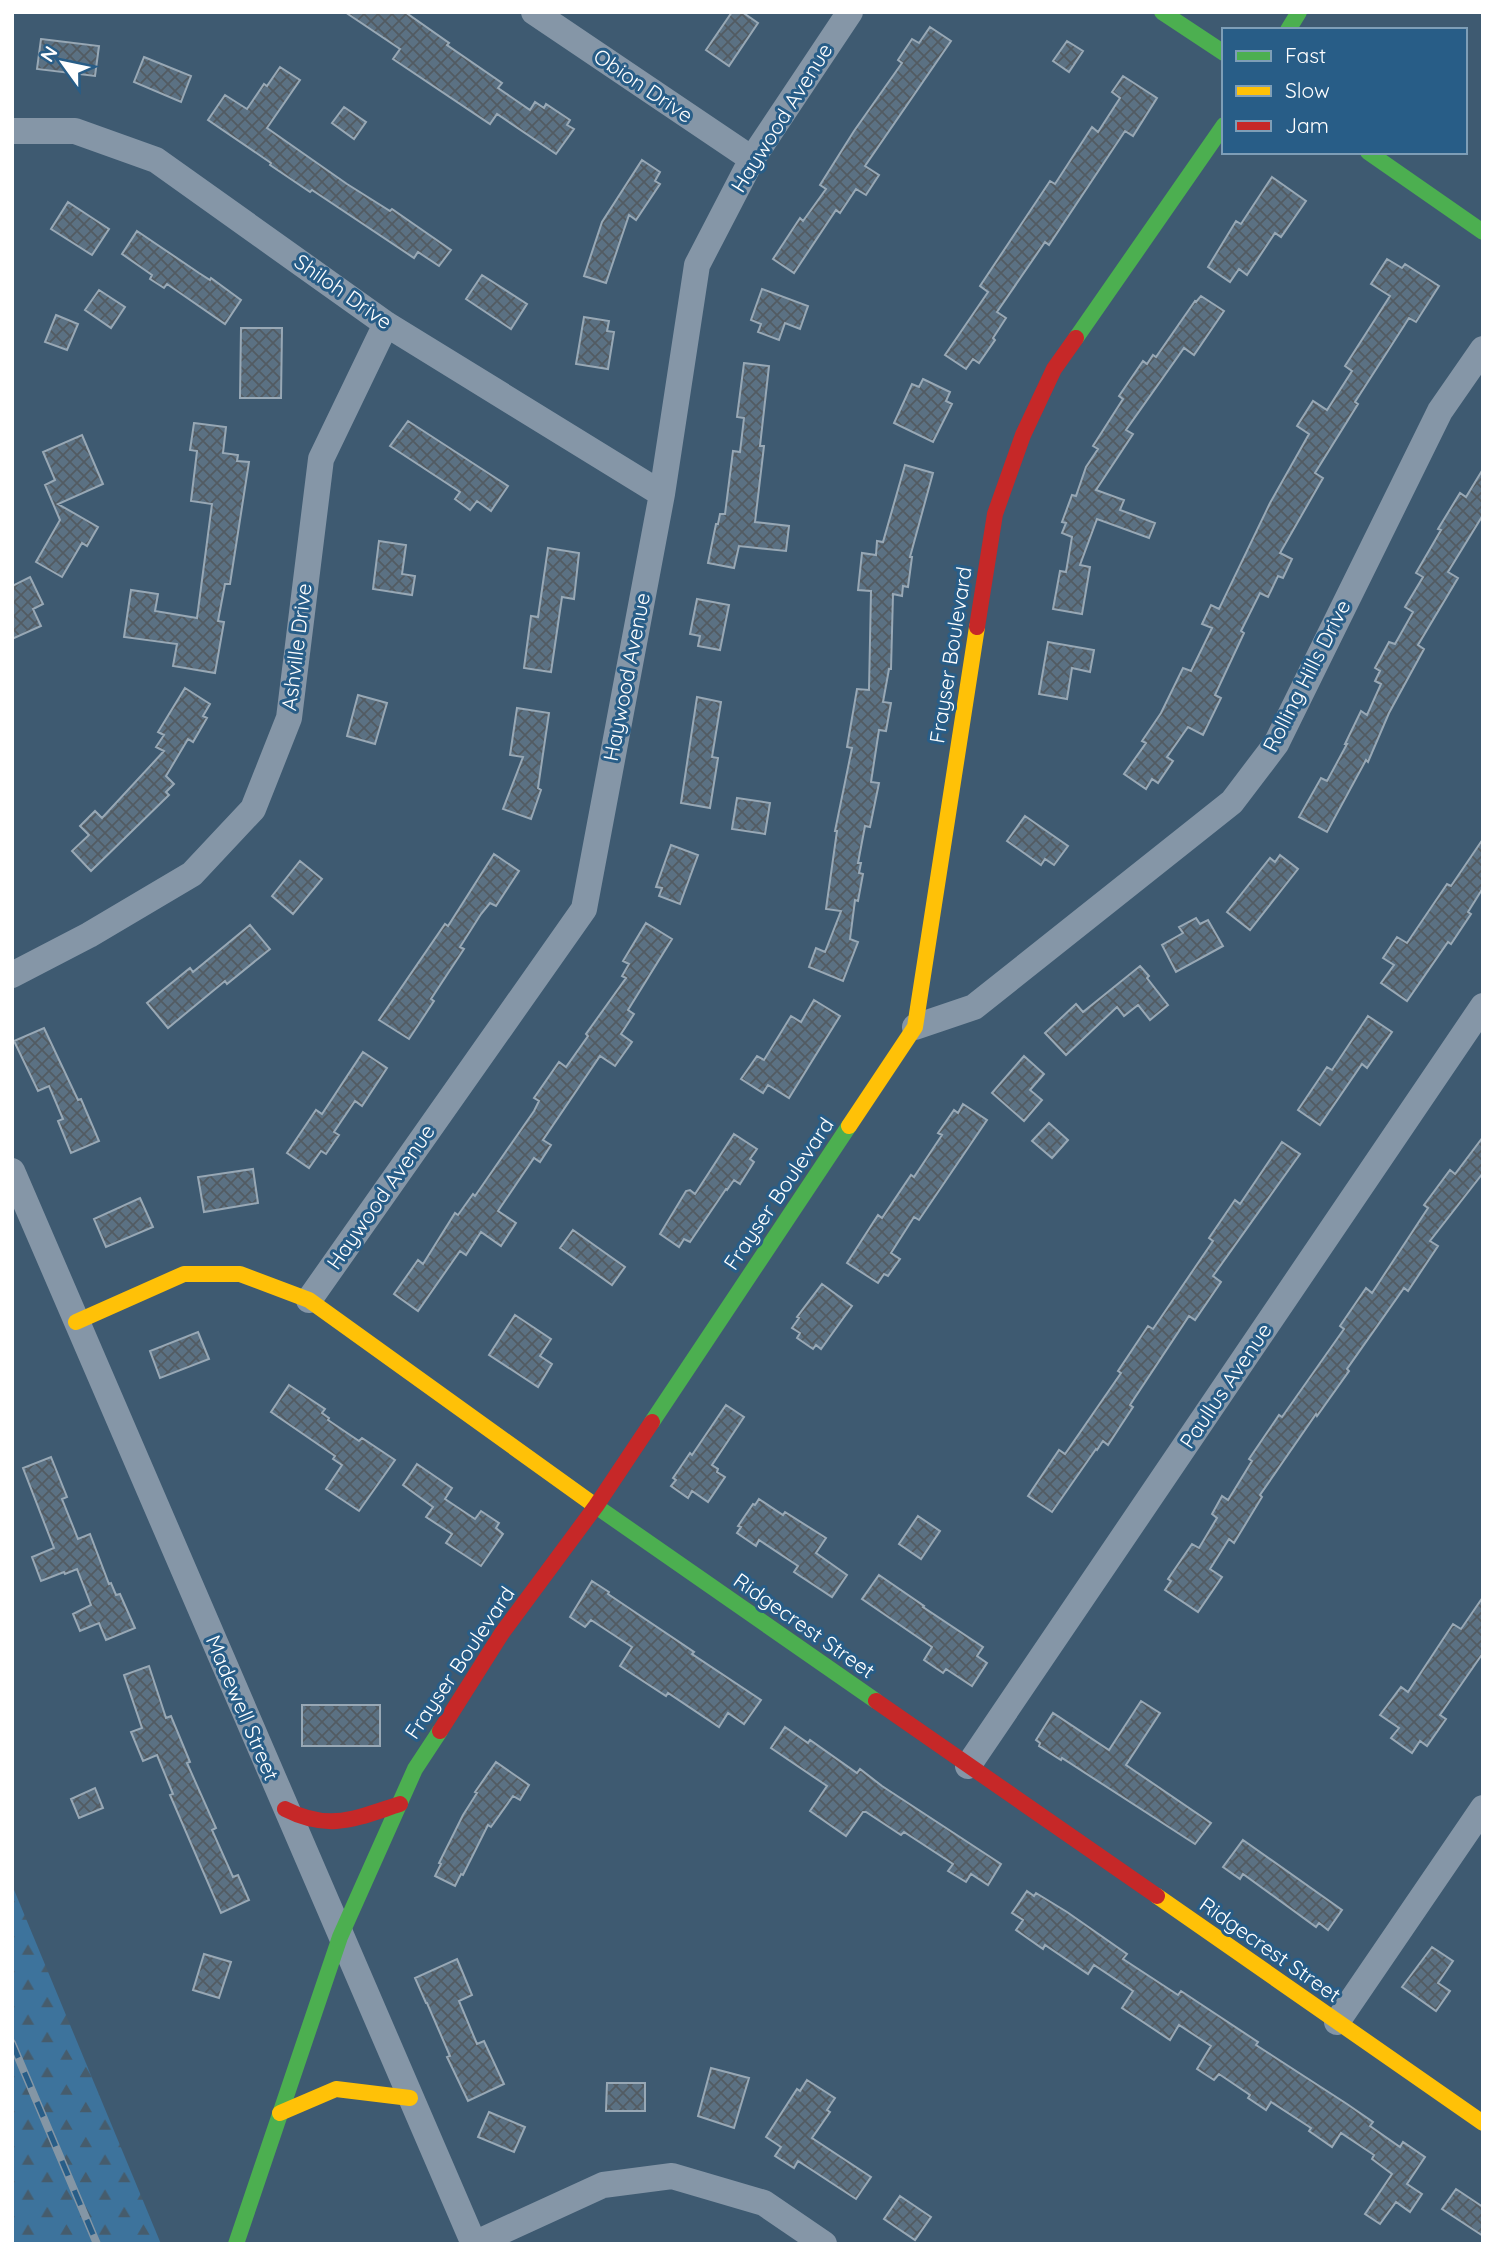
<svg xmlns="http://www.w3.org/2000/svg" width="1495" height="2256" font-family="Quicksand,sans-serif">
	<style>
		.forest { fill: url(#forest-firs) }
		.building { fill: url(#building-cross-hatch); stroke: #98a8b5; stroke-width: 2 }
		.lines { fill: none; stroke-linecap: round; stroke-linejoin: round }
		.street { stroke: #8596a7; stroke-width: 26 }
		.fast { stroke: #4caf50; stroke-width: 16 }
		.slow { stroke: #ffc107; stroke-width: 16 }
		.jam { stroke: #c62828; stroke-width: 16 }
		.rail-casing { stroke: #8496a5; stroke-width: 8 }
		.rail { stroke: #285d87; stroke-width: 5; stroke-dasharray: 16; stroke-linecap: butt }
		.labels { text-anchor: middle; stroke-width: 6; stroke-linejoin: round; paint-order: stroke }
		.street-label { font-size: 21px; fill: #fff; stroke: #285d87 }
	</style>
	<defs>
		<pattern id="forest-firs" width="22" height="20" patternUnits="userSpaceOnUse" patternTransform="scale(1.75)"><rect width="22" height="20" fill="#3d739c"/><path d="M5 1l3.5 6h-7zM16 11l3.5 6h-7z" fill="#465c6c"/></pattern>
		<pattern id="building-cross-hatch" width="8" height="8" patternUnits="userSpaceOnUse" patternTransform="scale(1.75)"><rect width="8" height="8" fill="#5b7183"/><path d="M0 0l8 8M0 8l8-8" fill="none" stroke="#525b62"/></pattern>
	</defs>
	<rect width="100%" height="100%" fill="#3e5a71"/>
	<path class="forest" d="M 12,1885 L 161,2244 L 12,2243 Z"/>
	<path class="building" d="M 345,12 L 405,12 L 449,43 L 447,45 L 502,83 L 498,88 L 530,110 L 535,102 L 544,108 L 546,104 L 570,120 L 567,125 L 574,129 L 556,154 L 497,114 L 490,124 L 393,59 L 400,49 Z
		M 732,12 L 742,12 L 758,23 L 729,66 L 706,50 Z
		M 930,27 L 951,41 L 865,166 L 879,175 L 866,195 L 856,189 L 840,213 L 836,210 L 794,273 L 773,259 L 800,218 L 803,221 L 826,189 L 820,185 L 854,131 L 902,63 L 898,60 L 912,39 L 919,43 Z
		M 41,39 L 99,46 L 95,76 L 37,69 Z
		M 1067,41 L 1083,51 L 1069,72 L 1053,61 Z
		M 144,57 L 191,76 L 181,102 L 134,82 Z
		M 280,67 L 300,80 L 267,128 L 347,184 L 390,211 L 392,209 L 451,250 L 439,266 L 418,252 L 414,258 L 312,190 L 310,192 L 270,165 L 271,163 L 208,120 L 225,95 L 247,109 L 264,84 L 267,86 Z
		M 1123,76 L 1157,98 L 1133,136 L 1125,131 L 1049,245 L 1045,242 L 997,312 L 1006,318 L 993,338 L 995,340 L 979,363 L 973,359 L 966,369 L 945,355 L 988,292 L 980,286 L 1050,181 L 1055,184 L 1092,127 L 1098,132 L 1120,98 L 1112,92 Z
		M 344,107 L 366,122 L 354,139 L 332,123 Z
		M 642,160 L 660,172 L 655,181 L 660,184 L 636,220 L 629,215 L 606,283 L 584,276 L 602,222 Z
		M 1272,177 L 1306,201 L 1281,237 L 1275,233 L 1247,275 L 1239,269 L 1230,282 L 1208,267 L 1236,221 L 1241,224 Z
		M 68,202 L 109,229 L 92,255 L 51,229 Z
		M 137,231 L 199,273 L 210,280 L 211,278 L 241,300 L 225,324 L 167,284 L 164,288 L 150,279 L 152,275 L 122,254 Z
		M 1387,259 L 1402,268 L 1405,264 L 1439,286 L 1416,322 L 1409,318 L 1355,402 L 1358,404 L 1315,473 L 1323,478 L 1280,553 L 1292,559 L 1283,578 L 1278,576 L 1268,597 L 1260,593 L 1241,631 L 1244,633 L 1215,695 L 1221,698 L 1203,735 L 1188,727 L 1167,757 L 1173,761 L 1158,783 L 1152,779 L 1146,789 L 1124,774 L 1146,743 L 1142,741 L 1161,713 L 1183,668 L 1191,671 L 1212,628 L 1202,624 L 1211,605 L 1219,609 L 1270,503 L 1309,434 L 1297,426 L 1313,401 L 1327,410 L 1352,371 L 1345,366 L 1390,296 L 1371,284 Z
		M 482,275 L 527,304 L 511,329 L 466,299 Z
		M 762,289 L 808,306 L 800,329 L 785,323 L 779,340 L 758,332 L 761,324 L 751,320 Z
		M 99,290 L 125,307 L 111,328 L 85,310 Z
		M 1201,296 L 1224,311 L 1194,355 L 1184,348 L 1126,430 L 1133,434 L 1096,490 L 1124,500 L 1120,510 L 1155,523 L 1149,538 L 1097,519 L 1080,565 L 1090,567 L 1082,614 L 1053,609 L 1060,571 L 1066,572 L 1072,537 L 1062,533 L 1066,523 L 1062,522 L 1072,495 L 1076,496 L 1086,467 L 1098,449 L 1093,446 L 1123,399 L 1119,396 L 1143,361 L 1147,364 L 1153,355 L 1156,357 L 1195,301 L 1196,302 Z
		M 56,315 L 78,324 L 67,350 L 45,342 Z
		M 584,317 L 609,321 L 607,331 L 614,332 L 608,369 L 576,364 Z
		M 241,328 L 282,328 L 281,398 L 240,398 Z
		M 744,363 L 769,366 L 760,446 L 764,446 L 755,522 L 789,526 L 786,551 L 739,546 L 734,568 L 708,563 L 716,524 L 718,524 L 720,514 L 725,514 L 733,451 L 740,452 L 744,418 L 737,417 Z
		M 923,379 L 950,392 L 946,401 L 952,404 L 933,442 L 894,423 L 912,384 L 919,387 Z
		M 408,421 L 508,486 L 491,511 L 477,501 L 470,510 L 455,499 L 460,492 L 390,446 Z
		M 194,423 L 226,427 L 223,453 L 238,455 L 237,461 L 249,462 L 230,584 L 225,584 L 218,621 L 224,622 L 215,673 L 173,666 L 177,644 L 124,637 L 131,590 L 158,594 L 155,611 L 197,618 L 212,504 L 191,501 L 197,451 L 190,450 Z
		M 82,435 L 103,484 L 58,504 L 98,527 L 87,546 L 82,543 L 62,577 L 36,562 L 60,520 L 45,485 L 55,480 L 43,452 Z
		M 905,465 L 933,473 L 910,557 L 912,557 L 908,587 L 903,586 L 902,596 L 893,594 L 891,669 L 889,669 L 883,702 L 891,703 L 886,731 L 879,730 L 871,782 L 879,783 L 870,827 L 865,826 L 858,863 L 861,863 L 859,873 L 863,874 L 858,901 L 855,900 L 850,939 L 858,942 L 843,981 L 809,967 L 816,948 L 825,952 L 841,911 L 826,909 L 837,831 L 835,831 L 852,748 L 847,747 L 857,689 L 869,690 L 871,591 L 858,590 L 862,553 L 876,555 L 877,541 L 883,542 Z
		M 1483,469 L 1483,515 L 1448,572 L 1458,578 L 1418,645 L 1424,649 L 1389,713 L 1368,762 L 1366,760 L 1327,832 L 1299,817 L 1321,778 L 1327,781 L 1347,744 L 1345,744 L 1361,711 L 1367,715 L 1381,684 L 1375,681 L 1380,671 L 1375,668 L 1389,642 L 1395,644 L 1413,612 L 1405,607 L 1423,577 L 1416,573 L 1441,530 L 1438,529 L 1460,493 L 1466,497 Z
		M 379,541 L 406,545 L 402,574 L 415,576 L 412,595 L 373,589 Z
		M 548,548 L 579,553 L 574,599 L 562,597 L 551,672 L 524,668 L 531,616 L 538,617 Z
		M 30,577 L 43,604 L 33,609 L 41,626 L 12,639 L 12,586 Z
		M 697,599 L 729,605 L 720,650 L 698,646 L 700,636 L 690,634 Z
		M 1048,642 L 1094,650 L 1090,672 L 1072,668 L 1067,699 L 1039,694 Z
		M 185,688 L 210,704 L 203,716 L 207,718 L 193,742 L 188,739 L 166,776 L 174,784 L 166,792 L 169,795 L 91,871 L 72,851 L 89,835 L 80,826 L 95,811 L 102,818 L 164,751 L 156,747 L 164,735 L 158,732 Z
		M 358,695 L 387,703 L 375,744 L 347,736 Z
		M 697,697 L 721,702 L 712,757 L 718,758 L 710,808 L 681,803 Z
		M 517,708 L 549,713 L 538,788 L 541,790 L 531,819 L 503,809 L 523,757 L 510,755 Z
		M 737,798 L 770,803 L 765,834 L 732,829 Z
		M 1025,816 L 1068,846 L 1054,865 L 1045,859 L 1041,865 L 1007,841 Z
		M 1483,839 L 1483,888 L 1468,912 L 1471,914 L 1451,944 L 1448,942 L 1407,1001 L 1381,983 L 1394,965 L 1383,958 L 1397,937 L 1407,943 L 1447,884 L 1451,886 Z
		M 671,845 L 698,855 L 680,904 L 659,896 L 662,888 L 656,887 Z
		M 494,854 L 519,871 L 496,906 L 490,903 L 481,914 L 460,947 L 464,949 L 431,999 L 434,1001 L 409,1039 L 379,1020 L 445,924 L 448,926 Z
		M 1280,855 L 1298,869 L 1250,930 L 1227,912 L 1270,858 L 1275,862 Z
		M 300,861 L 322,879 L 293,914 L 272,896 Z
		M 1196,918 L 1200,924 L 1208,920 L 1223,946 L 1176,972 L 1162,945 L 1183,933 L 1179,927 Z
		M 646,923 L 672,939 L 628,1010 L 634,1014 L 621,1034 L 632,1042 L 615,1066 L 600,1056 L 543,1140 L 551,1145 L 540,1162 L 534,1158 L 498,1211 L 516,1223 L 501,1246 L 481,1232 L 466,1255 L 460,1251 L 418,1311 L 394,1294 L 418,1260 L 423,1264 L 455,1213 L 458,1215 L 473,1194 L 475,1196 L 534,1111 L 539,1101 L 534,1098 L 559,1062 L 566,1067 L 588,1036 L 586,1034 L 626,978 L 622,976 L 629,964 L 623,961 Z
		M 250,925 L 270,949 L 227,984 L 225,981 L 168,1028 L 147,1003 L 190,968 L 193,972 Z
		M 1140,966 L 1149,976 L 1147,978 L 1168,1005 L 1150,1020 L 1138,1005 L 1124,1016 L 1117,1007 L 1066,1055 L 1045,1033 L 1076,1004 L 1083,1012 Z
		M 814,1000 L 840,1016 L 789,1098 L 768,1085 L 763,1093 L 741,1079 L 757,1056 L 764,1060 L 791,1016 L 801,1022 Z
		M 1368,1016 L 1392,1032 L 1367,1068 L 1362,1064 L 1320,1125 L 1298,1110 L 1327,1067 L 1332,1070 Z
		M 44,1028 L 78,1100 L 81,1099 L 99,1141 L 71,1153 L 58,1121 L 63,1119 L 49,1086 L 38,1091 L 14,1041 Z
		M 363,1052 L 387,1068 L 362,1106 L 355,1101 L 334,1132 L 339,1135 L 326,1154 L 321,1151 L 309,1168 L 287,1153 L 316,1110 L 322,1114 Z
		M 1024,1056 L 1044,1074 L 1030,1090 L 1042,1100 L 1024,1121 L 992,1093 Z
		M 963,1104 L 987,1120 L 919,1220 L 914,1217 L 891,1253 L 900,1259 L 888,1276 L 884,1274 L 878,1283 L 847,1263 L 878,1215 L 882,1218 L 911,1175 L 914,1177 L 942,1135 L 938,1133 L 954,1110 L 958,1113 Z
		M 1049,1123 L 1068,1140 L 1052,1158 L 1032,1141 Z
		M 734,1134 L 757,1149 L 750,1159 L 754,1162 L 740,1184 L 734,1180 L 727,1190 L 726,1189 L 690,1242 L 684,1239 L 679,1247 L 660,1234 L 686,1191 L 690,1190 L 695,1194 Z
		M 1483,1137 L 1483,1173 L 1430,1241 L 1438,1246 L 1408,1291 L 1404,1288 L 1347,1369 L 1349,1371 L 1317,1416 L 1316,1414 L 1260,1495 L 1262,1497 L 1234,1543 L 1229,1539 L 1210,1569 L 1222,1577 L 1198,1612 L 1165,1590 L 1171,1581 L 1168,1579 L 1192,1544 L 1199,1548 L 1217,1518 L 1212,1514 L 1222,1496 L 1228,1500 L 1252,1461 L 1249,1459 L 1279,1415 L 1282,1417 L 1344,1329 L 1340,1326 L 1366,1288 L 1372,1293 L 1428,1208 L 1424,1205 L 1450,1170 L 1455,1174 Z
		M 1282,1142 L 1300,1154 L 1213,1276 L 1221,1282 L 1195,1320 L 1189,1316 L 1130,1405 L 1133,1407 L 1108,1445 L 1103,1441 L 1097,1450 L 1096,1449 L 1052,1512 L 1028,1496 L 1059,1450 L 1065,1454 L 1121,1373 L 1118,1371 L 1148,1326 L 1153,1329 L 1213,1241 L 1209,1238 L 1235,1200 L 1240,1204 Z
		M 253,1169 L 258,1203 L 204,1212 L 198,1177 Z
		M 140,1198 L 153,1227 L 106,1247 L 94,1219 Z
		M 573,1230 L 625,1267 L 612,1285 L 560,1248 Z
		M 822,1284 L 852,1306 L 821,1349 L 816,1345 L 813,1349 L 797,1338 L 800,1333 L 792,1328 L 799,1318 L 797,1317 Z
		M 515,1315 L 551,1339 L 540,1356 L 552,1364 L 538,1387 L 489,1355 Z
		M 198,1332 L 209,1359 L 160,1378 L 150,1351 Z
		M 289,1385 L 325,1409 L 322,1413 L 329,1418 L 328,1420 L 359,1441 L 362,1438 L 395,1460 L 359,1511 L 326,1489 L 342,1465 L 333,1459 L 335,1456 L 271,1412 Z
		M 726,1405 L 744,1417 L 712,1465 L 718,1469 L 717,1472 L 725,1477 L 708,1502 L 692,1491 L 688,1498 L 671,1486 L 676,1480 L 673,1478 L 690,1453 L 692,1455 Z
		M 51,1457 L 67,1497 L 62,1499 L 78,1539 L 90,1534 L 109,1584 L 111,1583 L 116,1595 L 120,1594 L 135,1628 L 106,1640 L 99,1623 L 80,1631 L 73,1614 L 91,1605 L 77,1569 L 65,1574 L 64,1572 L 41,1581 L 32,1557 L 54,1548 L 23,1468 Z
		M 417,1464 L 452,1488 L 445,1499 L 475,1519 L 481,1511 L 499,1523 L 496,1528 L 503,1534 L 481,1566 L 446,1543 L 452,1534 L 426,1517 L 433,1507 L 403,1485 Z
		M 759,1499 L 783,1515 L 785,1512 L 826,1538 L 816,1553 L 847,1575 L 832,1597 L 794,1572 L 798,1566 L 759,1540 L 756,1546 L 737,1533 L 741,1527 L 738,1526 L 753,1504 L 755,1505 Z
		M 918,1516 L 940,1531 L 921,1559 L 899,1544 Z
		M 879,1575 L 924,1606 L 923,1607 L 983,1647 L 977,1656 L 987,1663 L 972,1686 L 946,1669 L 943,1673 L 924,1660 L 932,1647 L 862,1599 Z
		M 592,1581 L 609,1592 L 608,1594 L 694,1652 L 692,1654 L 761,1700 L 744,1724 L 728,1713 L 719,1727 L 668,1693 L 666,1696 L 620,1666 L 632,1647 L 591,1620 L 585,1627 L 570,1617 Z
		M 1483,1597 L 1483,1653 L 1440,1715 L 1446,1719 L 1427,1746 L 1420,1741 L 1412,1753 L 1391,1738 L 1399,1728 L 1380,1715 L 1401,1687 L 1408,1692 L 1453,1624 L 1461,1629 Z
		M 149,1666 L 166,1718 L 171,1716 L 190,1762 L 187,1763 L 216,1828 L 212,1830 L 233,1877 L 238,1875 L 249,1900 L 221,1913 L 170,1795 L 173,1794 L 157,1755 L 143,1761 L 131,1732 L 142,1728 L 124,1675 Z
		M 1141,1701 L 1160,1713 L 1126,1765 L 1211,1823 L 1195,1844 L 1062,1758 L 1061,1760 L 1039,1746 L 1040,1743 L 1036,1740 L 1053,1713 L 1109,1750 Z
		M 302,1705 L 380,1705 L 380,1746 L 302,1746 Z
		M 785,1727 L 808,1743 L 810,1740 L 857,1773 L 860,1769 L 882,1786 L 1001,1864 L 988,1885 L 971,1874 L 966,1882 L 948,1871 L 953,1864 L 904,1832 L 901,1835 L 866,1812 L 863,1812 L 846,1836 L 810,1811 L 827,1786 L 771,1748 Z
		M 496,1762 L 529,1785 L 520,1800 L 513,1796 L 491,1827 L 488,1825 L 463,1875 L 461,1874 L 455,1886 L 435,1876 L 441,1864 L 439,1863 L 463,1815 L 477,1793 L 475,1792 Z
		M 95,1788 L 103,1808 L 79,1818 L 71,1799 Z
		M 1243,1840 L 1342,1910 L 1328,1930 L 1319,1923 L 1316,1927 L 1243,1874 L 1240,1879 L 1223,1867 Z
		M 1027,1891 L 1034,1896 L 1036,1893 L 1067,1912 L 1127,1954 L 1123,1959 L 1178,1995 L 1181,1991 L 1258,2042 L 1256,2045 L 1347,2104 L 1373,2122 L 1370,2126 L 1400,2147 L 1403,2142 L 1425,2157 L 1407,2184 L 1422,2194 L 1410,2212 L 1396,2202 L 1380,2224 L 1365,2214 L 1392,2174 L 1372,2159 L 1374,2155 L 1341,2133 L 1332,2147 L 1309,2131 L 1311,2128 L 1271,2102 L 1266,2110 L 1248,2098 L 1250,2095 L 1219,2074 L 1214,2080 L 1197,2069 L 1211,2046 L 1179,2025 L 1170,2040 L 1122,2008 L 1133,1991 L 1094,1965 L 1088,1974 L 1045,1945 L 1043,1949 L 1016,1930 L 1023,1920 L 1012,1913 Z
		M 1432,1947 L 1453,1961 L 1438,1983 L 1450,1991 L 1436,2011 L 1402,1987 Z
		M 204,1954 L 231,1962 L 219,1998 L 193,1990 Z
		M 457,1959 L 472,1995 L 459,2001 L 477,2044 L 484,2041 L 504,2084 L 468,2101 L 447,2057 L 450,2056 L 427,2003 L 426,2003 L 415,1978 Z
		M 711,2068 L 749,2078 L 734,2128 L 698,2116 Z
		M 807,2080 L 835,2098 L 827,2110 L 830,2112 L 812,2138 L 871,2177 L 856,2199 L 798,2161 L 794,2168 L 775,2156 L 781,2147 L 766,2137 L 797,2089 L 800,2091 Z
		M 607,2083 L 645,2083 L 645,2111 L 606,2111 Z
		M 489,2112 L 525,2127 L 514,2152 L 478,2137 Z
		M 1456,2189 L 1483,2207 L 1483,2236 L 1442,2209 Z
		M 900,2196 L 931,2217 L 915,2240 L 884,2219 Z"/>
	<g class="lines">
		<path class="street" d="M 534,12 L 752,159
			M 12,131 L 75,131 L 156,160 L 386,324 L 662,494
			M 12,975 L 89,935 L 192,874 L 253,809 L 289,718 L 321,459 L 386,324
			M 915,1027 L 974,1007 L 1232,802 L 1276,744 L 1440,411 L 1483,349
			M 12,1171 L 474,2244
			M 309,1300 L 584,909 L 662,494 L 697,265 L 752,159 L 850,12
			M 968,1766 L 1483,1006
			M 1337,2022 L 1483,1808
			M 474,2244 L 603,2185 L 672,2176 L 764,2203 L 824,2244"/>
		<path class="fast" d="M 1162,12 L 1224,53
			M 1288,30 L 1299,12
			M 1368,152 L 1483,232
			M 1076,338 L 1224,125
			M 652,1422 L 849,1126
			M 590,1502 L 876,1701
			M 236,2244 L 340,1937 L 415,1769 L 440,1731"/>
		<path class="slow" d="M 849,1126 L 915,1027 L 977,627
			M 76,1322 L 184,1274 L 240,1274 L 309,1300 L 590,1502
			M 1157,1896 L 1483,2123
			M 280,2113 L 336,2089 L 410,2098"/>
		<path class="jam" d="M 977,627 L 995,514 L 1023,435 L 1054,369 L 1076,338
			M 876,1701 L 1157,1896
			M 440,1731 L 502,1633 L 596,1506 L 652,1422
			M 285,1809 C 330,1832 356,1818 400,1804"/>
		<g class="rail-casing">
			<path id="rail" d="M 12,2043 L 97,2244"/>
		</g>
		<use href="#rail" class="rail"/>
	</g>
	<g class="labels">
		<g class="street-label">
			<text transform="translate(643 86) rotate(34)" y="7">Obion Drive</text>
			<text transform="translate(782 118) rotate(-58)" y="7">Haywood Avenue</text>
			<text transform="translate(343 292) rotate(35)" y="7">Shiloh Drive</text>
			<text transform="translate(297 647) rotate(-83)" y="7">Ashville Drive</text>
			<text transform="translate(951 655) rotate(-81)" y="7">Frayser Boulevard</text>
			<text transform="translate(1307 676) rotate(-63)" y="7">Rolling Hills Drive</text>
			<text transform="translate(627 677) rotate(-79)" y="7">Haywood Avenue</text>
			<text transform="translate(779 1194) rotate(-56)" y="7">Frayser Boulevard</text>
			<text transform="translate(381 1197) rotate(-55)" y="7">Haywood Avenue</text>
			<text transform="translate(1226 1386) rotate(-56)" y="7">Paullus Avenue</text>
			<text transform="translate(804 1626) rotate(35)" y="7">Ridgecrest Street</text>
			<text transform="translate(460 1663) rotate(-56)" y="7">Frayser Boulevard</text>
			<text transform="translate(242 1708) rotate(67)" y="7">Madewell Street</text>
			<text transform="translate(1270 1950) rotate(35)" y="7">Ridgecrest Street</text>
		</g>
	</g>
	<rect width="1495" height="2256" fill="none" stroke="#ffffff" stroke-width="28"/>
	<rect x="1222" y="28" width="245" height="126" fill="#285d87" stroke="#7e9eb7" stroke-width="2"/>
	<rect x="1236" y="51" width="35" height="10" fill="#4caf50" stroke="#7e9eb7" stroke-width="2"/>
	<text x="1285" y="63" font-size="21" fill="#ffffff">Fast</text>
	<rect x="1236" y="86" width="35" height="10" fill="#ffc107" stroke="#7e9eb7" stroke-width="2"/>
	<text x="1285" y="98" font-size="21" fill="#ffffff">Slow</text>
	<rect x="1236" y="121" width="35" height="10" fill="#c62828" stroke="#7e9eb7" stroke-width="2"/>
	<text x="1285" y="133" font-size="21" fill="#ffffff">Jam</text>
	<g transform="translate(63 63) rotate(303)" stroke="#285d87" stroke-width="5" paint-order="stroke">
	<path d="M0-5L12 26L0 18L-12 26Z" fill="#ffffff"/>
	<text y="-10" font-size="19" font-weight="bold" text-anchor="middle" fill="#ffffff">N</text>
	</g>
</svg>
